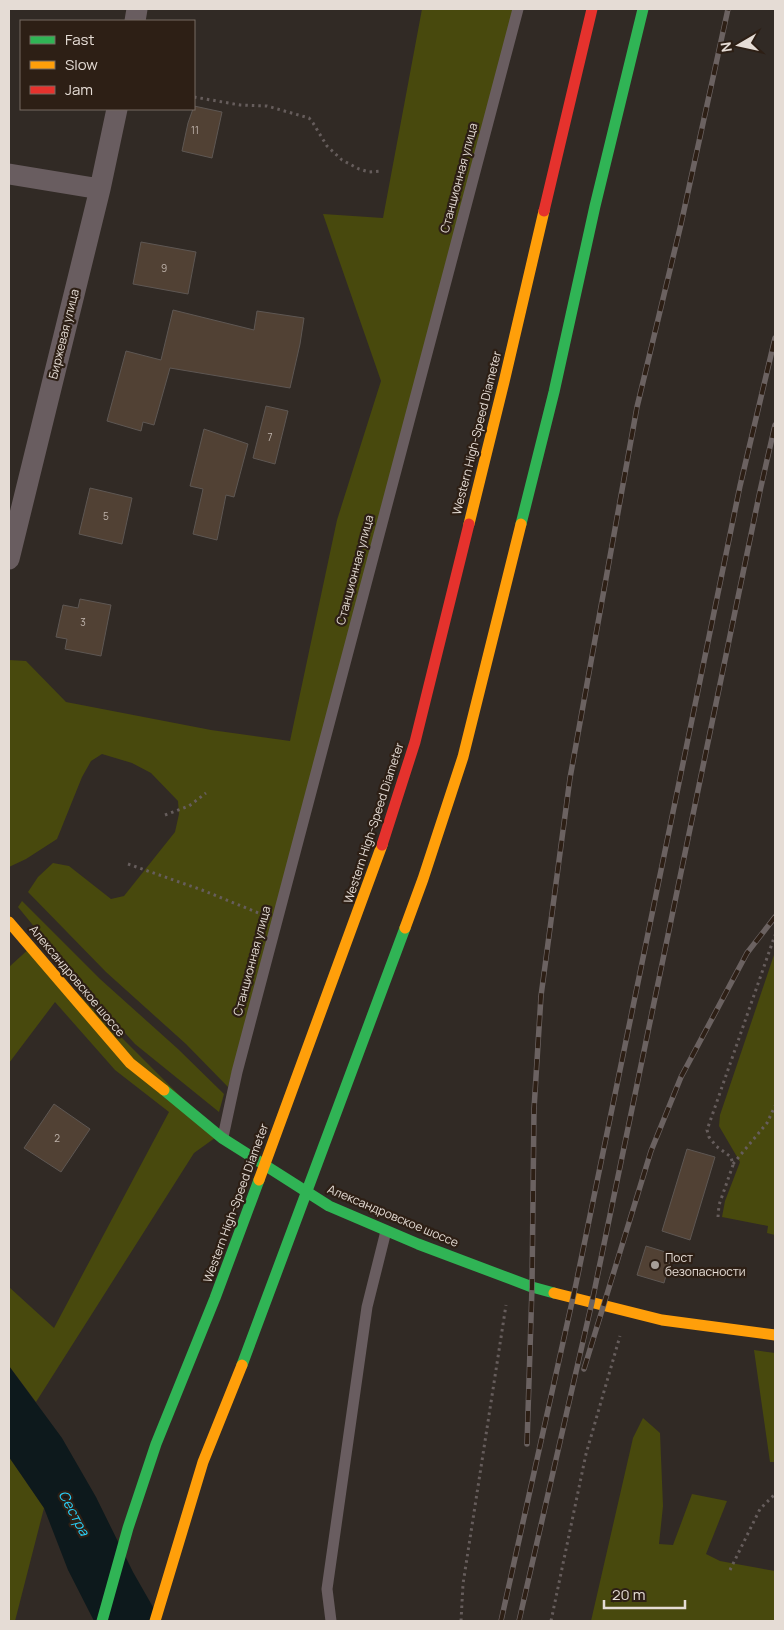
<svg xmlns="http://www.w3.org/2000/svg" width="784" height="1630" font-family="Manrope,sans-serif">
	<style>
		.green { fill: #48490d }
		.water { fill: #0d191c }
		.building { fill: #514134; stroke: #5e5753 }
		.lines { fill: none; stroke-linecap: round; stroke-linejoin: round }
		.path { stroke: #665d5c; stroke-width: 3; stroke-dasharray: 2.5 4; stroke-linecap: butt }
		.lane { stroke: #695d60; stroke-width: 11 }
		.street { stroke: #695d60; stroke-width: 21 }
		.fast { stroke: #30b455; stroke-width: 11 }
		.slow { stroke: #ff9f0a; stroke-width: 11 }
		.jam { stroke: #e5322d; stroke-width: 11 }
		.rail-casing { stroke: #6b6261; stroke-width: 5.5 }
		.rail { stroke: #2d1f15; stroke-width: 4; stroke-dasharray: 11; stroke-linecap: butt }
		.poi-dot { fill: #a69e97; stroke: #2d1f15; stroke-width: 2 }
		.labels { text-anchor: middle; stroke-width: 4.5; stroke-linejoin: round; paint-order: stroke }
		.number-label { font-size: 10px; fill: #c0b5ad }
		.street-label { font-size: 12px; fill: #e5dcd5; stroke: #2d1f15 }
		.poi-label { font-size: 12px; fill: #e5dcd5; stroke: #2d1f15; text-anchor: start }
		.water-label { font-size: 14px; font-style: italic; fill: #29d2fa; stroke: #2d1f15 }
	</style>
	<rect width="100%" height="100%" fill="#312a25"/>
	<path class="green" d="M 422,9 L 518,9 L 228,1087 L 186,1044 L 106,972 L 28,892 L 38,877 L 53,863 L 69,866 L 111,899 L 124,896 L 175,832 L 179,814 L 178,801 L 151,773 L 132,763 L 102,754 L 91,761 L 82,777 L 57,839 L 26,859 L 9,867 L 9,660 L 26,661 L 66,702 L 211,730 L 290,741 L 337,520 L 381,381 L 323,214 L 383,218 Z
		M 22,901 L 100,979 L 178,1049 L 224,1094 L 219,1112 L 135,1044 L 87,991 L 18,907 Z
		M 31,947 L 219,1135 L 194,1153 L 36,1402 L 9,1366 L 9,1287 L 54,1328 L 169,1112 L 115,1070 L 55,1002 L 9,1063 L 9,967 Z
		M 775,952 L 775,1235 L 767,1233 L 768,1226 L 722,1217 L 725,1201 L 740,1162 L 719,1126 L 720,1115 Z
		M 754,1350 L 775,1353 L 775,1462 L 770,1462 Z
		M 643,1418 L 660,1433 L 663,1506 L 659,1544 L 673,1545 L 692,1494 L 727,1501 L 706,1554 L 720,1561 L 775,1571 L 775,1621 L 591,1621 L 633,1438 Z
		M 9,1457 L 44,1508 L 15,1621 L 9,1621 Z"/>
	<path class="water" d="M 9,1366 L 62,1438 L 96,1497 L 133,1572 L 161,1621 L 94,1621 L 68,1570 L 44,1508 L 9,1457 Z"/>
	<path class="building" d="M 194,106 L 222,112 L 212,158 L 182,151 L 188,123 Z
		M 141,242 L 196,252 L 188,294 L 133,284 Z
		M 173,310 L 254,330 L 257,311 L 304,318 L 300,344 L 290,388 L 170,368 L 154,425 L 143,422 L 141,431 L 107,421 L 126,351 L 161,360 Z
		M 266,406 L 288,411 L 275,464 L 253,458 Z
		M 204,429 L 248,444 L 234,497 L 226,495 L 217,540 L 193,534 L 203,489 L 190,486 Z
		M 90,488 L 132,498 L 122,544 L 79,534 Z
		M 80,599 L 111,605 L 101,656 L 65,649 L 67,639 L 56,637 L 63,605 L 78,608 Z
		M 54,1104 L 90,1129 L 61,1172 L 24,1148 Z
		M 687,1149 L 715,1157 L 690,1240 L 662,1231 Z
		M 646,1246 L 672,1254 L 664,1283 L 637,1275 Z"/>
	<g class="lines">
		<path class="path" d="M 194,97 L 240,105 L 267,106 L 309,118 L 313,123 L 327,146 L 342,160 L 359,169 L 369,172 L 382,171
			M 165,815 L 189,806 L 206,793
			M 128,864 L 202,890 L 261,914
			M 733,1164 L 767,1123 L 775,1106
			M 718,1217 L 719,1205 L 733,1165 L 731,1157 L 716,1146 L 709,1137 L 707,1130 L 775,935
			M 730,1570 L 760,1509 L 775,1494
			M 461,1621 L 463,1584 L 506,1305
			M 551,1621 L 586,1454 L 620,1336"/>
		<path class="lane" d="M 223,1137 L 237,1072 L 518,9
			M 331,1621 L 327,1589 L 367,1307 L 386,1231"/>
		<path class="street" d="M 135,21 L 137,9
			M 9,174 L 100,189
			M 9,559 L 100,189 L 117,109"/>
		<path class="fast" d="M 521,524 L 554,392 L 595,206 L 643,9
			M 164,1090 L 222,1138 L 329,1206 L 418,1244 L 532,1287 L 554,1293
			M 242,1365 L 405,928
			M 102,1621 L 128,1528 L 156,1444 L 215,1298 L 259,1180"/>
		<path class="slow" d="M 469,524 L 504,382 L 544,211
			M 9,922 L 130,1063 L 164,1090
			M 405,928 L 423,879 L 463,757 L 521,524
			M 259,1180 L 382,845
			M 554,1293 L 662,1320 L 775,1335
			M 155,1621 L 203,1462 L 242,1365"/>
		<path class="jam" d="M 544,211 L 592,9
			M 382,845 L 415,742 L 469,524"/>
		<g class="rail-casing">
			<path id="rail" d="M 584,1369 L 651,1151 L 681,1077 L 747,953 L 775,917
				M 527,1444 L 532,1287 L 534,1109 L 541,996 L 570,778 L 637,407 L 681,224 L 728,9
				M 501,1621 L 576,1284 L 740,486 L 775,338
				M 519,1621 L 592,1302 L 760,491 L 775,425"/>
		</g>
		<use href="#rail" class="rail"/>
	</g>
	<circle class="poi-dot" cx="655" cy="1265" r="5"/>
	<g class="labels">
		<g class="number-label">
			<text x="195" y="134">11</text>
			<text x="164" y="272">9</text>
			<text x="270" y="441">7</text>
			<text x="106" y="520">5</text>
			<text x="83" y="626">3</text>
			<text x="57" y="1142">2</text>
		</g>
		<g class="street-label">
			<text transform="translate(459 178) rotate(-75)" y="4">Станционная улица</text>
			<text transform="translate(64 334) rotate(-76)" y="4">Биржевая улица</text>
			<text transform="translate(477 433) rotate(-76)" y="4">Western High-Speed Diameter</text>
			<text transform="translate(355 570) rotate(-75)" y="4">Станционная улица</text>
			<text transform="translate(374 823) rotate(-72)" y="4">Western High-Speed Diameter</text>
			<text transform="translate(252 961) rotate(-75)" y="4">Станционная улица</text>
			<text transform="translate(77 981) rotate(50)" y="4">Александровское шоссе</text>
			<text transform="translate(236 1203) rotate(-70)" y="4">Western High-Speed Diameter</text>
			<text transform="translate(393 1216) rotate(23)" y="4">Александровское шоссе</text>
		</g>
		<g class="poi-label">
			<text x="665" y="1262">Пост<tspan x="665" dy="14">безопасности</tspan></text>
		</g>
		<g class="water-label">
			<text transform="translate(74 1513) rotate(62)" y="5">Сестра</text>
		</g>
	</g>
	<rect width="784" height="1630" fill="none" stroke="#e5dcd5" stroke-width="20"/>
	<rect x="20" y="20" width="175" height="90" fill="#2d1f15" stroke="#776b62"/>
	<rect x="30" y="36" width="25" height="8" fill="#30b455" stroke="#776b62"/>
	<text x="65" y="45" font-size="15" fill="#e5dcd5">Fast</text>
	<rect x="30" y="61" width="25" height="8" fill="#ff9f0a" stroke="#776b62"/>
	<text x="65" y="70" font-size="15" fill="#e5dcd5">Slow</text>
	<rect x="30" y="86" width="25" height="8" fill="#e5322d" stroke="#776b62"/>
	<text x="65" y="95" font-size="15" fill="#e5dcd5">Jam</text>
	<g transform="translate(739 45) rotate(261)" stroke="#2d1f15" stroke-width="4" paint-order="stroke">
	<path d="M0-4L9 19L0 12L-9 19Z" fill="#e5dcd5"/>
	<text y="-8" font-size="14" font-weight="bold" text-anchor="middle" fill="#e5dcd5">N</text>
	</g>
	<path d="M604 1600v8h81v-8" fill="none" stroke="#e5dcd5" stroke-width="2.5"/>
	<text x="612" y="1600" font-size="15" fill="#e5dcd5" stroke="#2d1f15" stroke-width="4" paint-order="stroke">20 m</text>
</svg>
